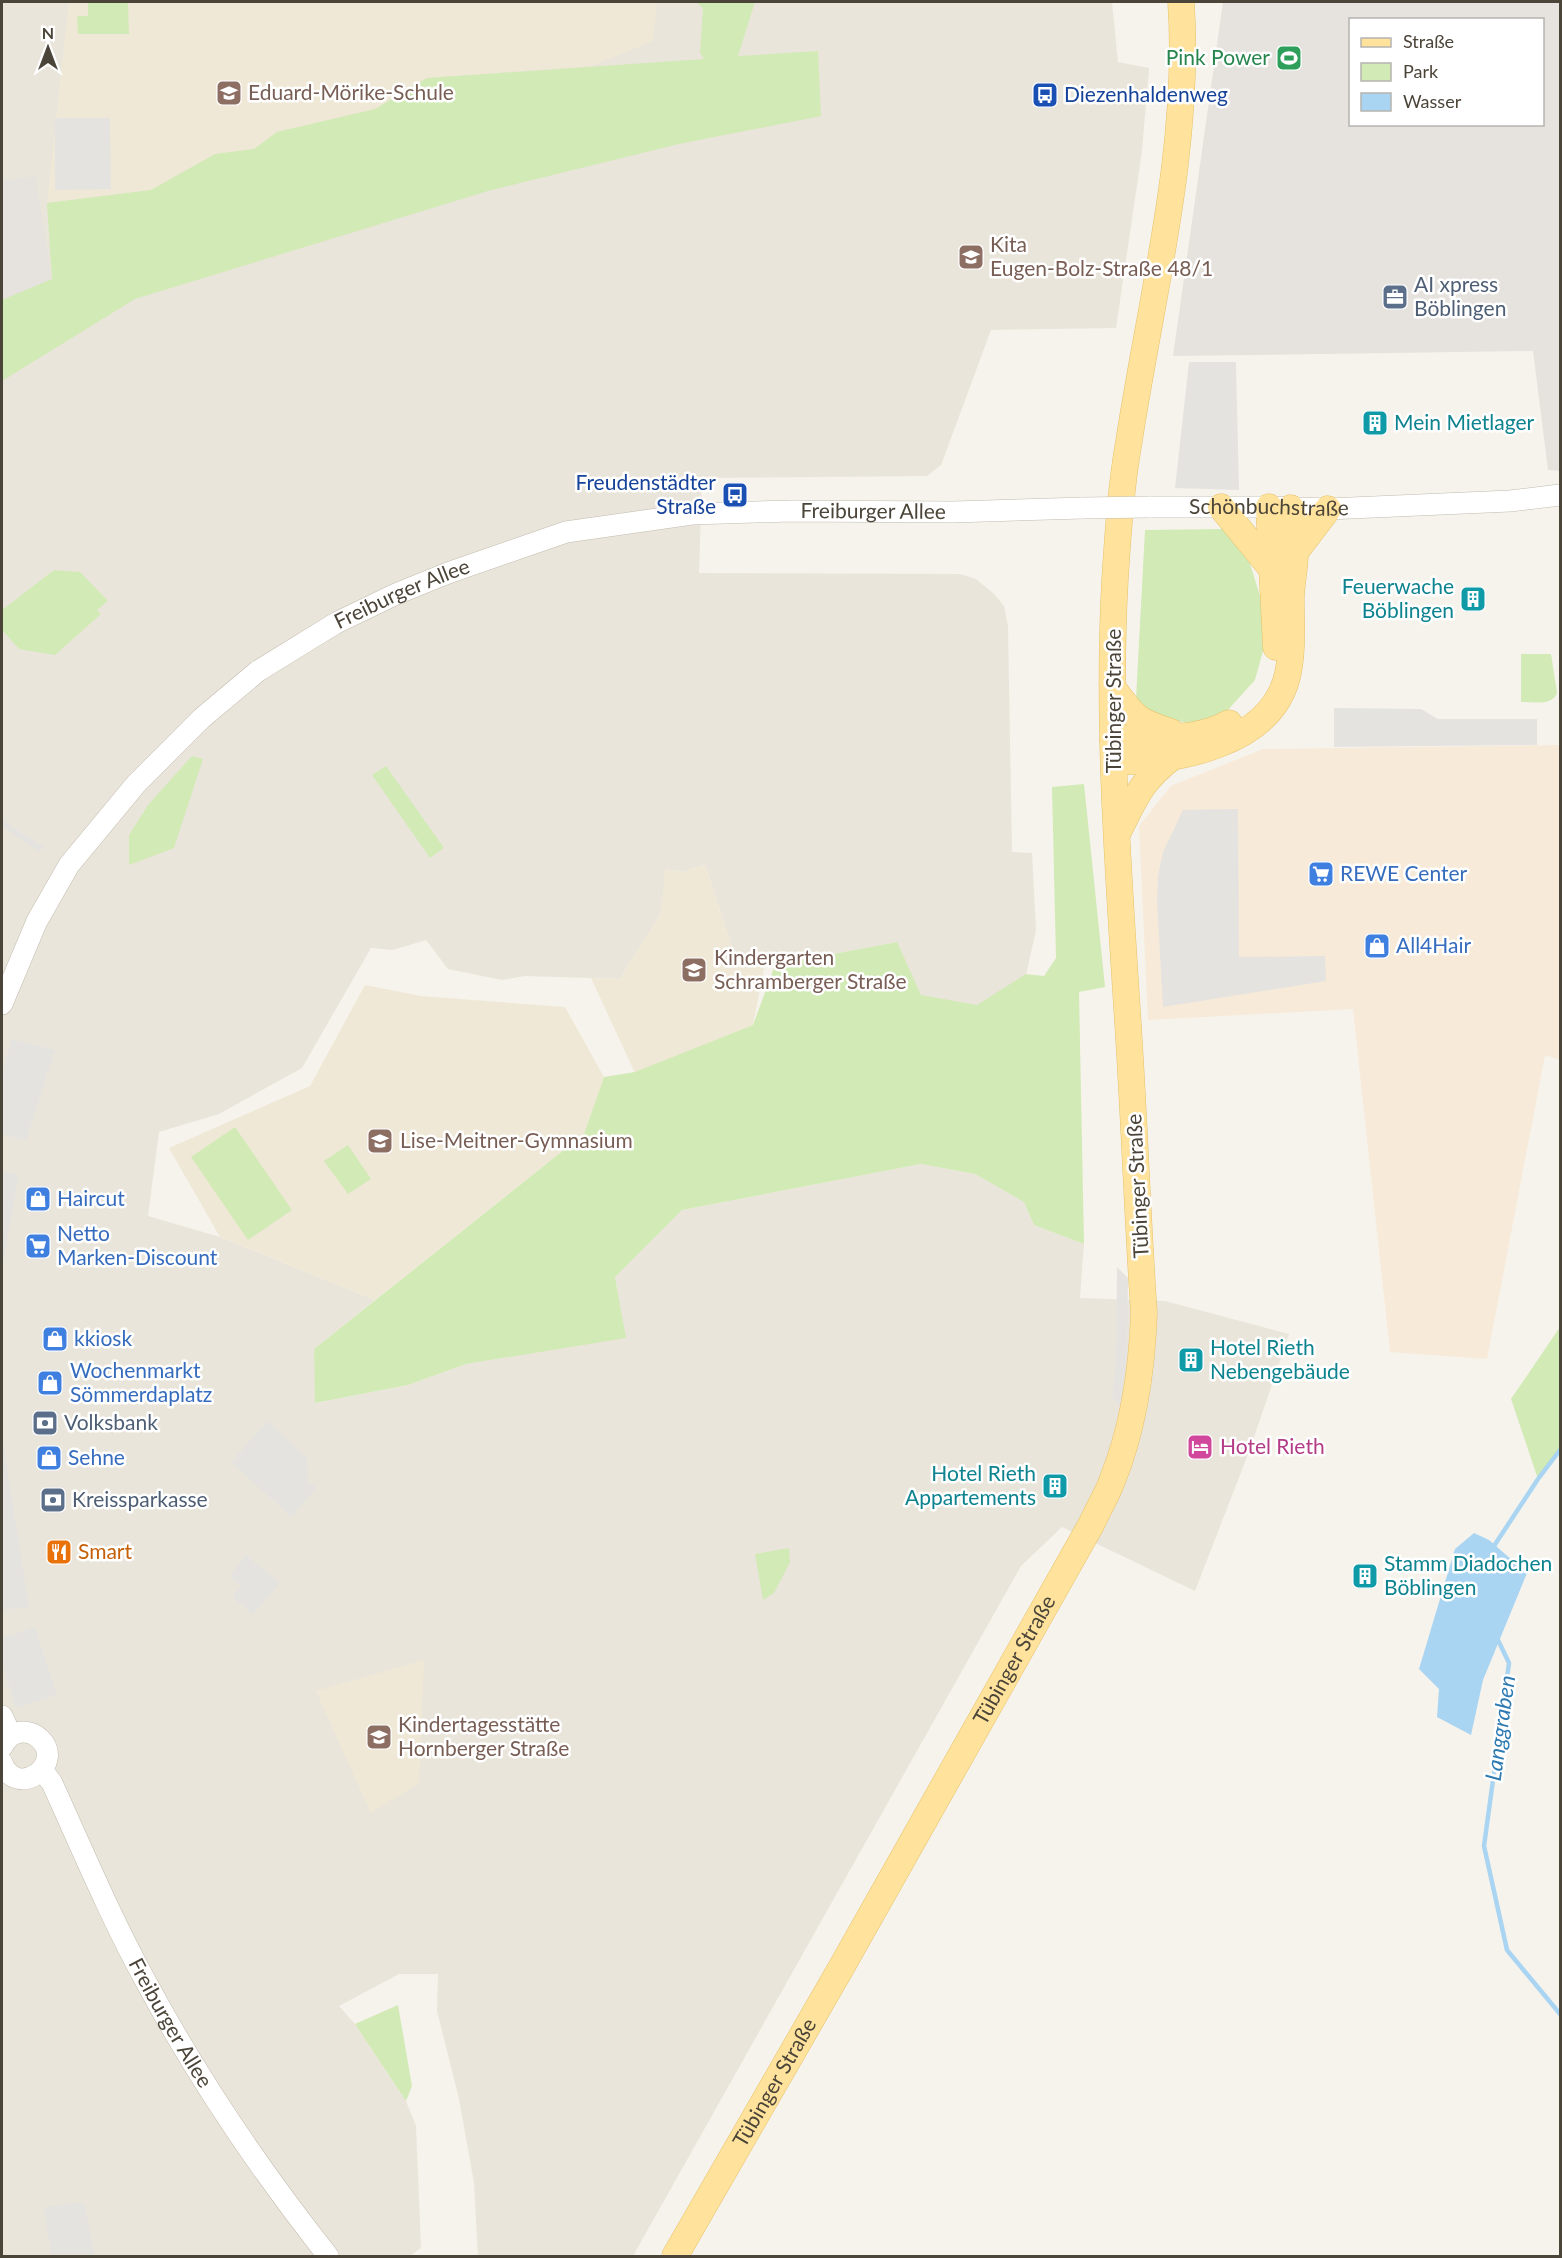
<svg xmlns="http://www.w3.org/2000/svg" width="1562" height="2258" font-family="Lato,sans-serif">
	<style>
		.residential { fill: #eae5da }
		.commercial { fill: #f7ead8 }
		.industrial { fill: #e6e2dd; fill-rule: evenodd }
		.education { fill: #efe8d6 }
		.green { fill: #d2eab5 }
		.parking { fill: #e5e3e0 }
		.water { fill: #a9d4f2 }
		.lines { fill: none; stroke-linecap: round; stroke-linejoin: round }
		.stream { stroke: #a9d4f2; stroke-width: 4.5 }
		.minor-casing { stroke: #c2bbae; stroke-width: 22 }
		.major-casing { stroke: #e6c16a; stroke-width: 27 }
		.minor { stroke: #fff; stroke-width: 21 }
		.major { stroke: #ffe39c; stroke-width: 26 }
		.minor-bridge-casing { stroke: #c2bbae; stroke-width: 22; stroke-linecap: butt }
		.minor-bridge { stroke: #fff; stroke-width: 21 }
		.labels { text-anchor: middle; stroke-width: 5; stroke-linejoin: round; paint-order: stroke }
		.leisure-label { font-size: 21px; fill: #27864d; stroke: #fff; text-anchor: end }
		.education-label { font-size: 21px; fill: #785e54; stroke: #fff; text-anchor: start }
		.transit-label { font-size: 21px; fill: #164399; stroke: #fff; text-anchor: start }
		.service-label { font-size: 21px; fill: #4e5e75; stroke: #fff; text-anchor: start }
		.culture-label { font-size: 21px; fill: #0d838f; stroke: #fff; text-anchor: start }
		.street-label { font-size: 21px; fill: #4b4439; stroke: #fff }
		.shop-label { font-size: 21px; fill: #366cbe; stroke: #fff; text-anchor: start }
		.hotel-label { font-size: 21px; fill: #b23c85; stroke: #fff; text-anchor: start }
		.food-label { font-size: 21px; fill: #c56008; stroke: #fff; text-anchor: start }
		.water-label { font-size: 22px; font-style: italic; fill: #2e7ab2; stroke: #fff }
	</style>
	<rect width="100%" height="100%" fill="#f6f3ec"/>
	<path class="residential" d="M 2,2 L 1112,2 L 1118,62 L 1149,68 L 1142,151 L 1116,328 L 991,330 L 941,465 L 927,476 L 702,478 L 699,573 L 960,574 L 976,579 L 993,593 L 1004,606 L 1008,626 L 1012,852 L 1032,853 L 1036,930 L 1023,989 L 981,1011 L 915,999 L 897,942 L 775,965 L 767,953 L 737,963 L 705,865 L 683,872 L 666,869 L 661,913 L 620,979 L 525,976 L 502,980 L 448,969 L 426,940 L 393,950 L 371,948 L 302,1068 L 219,1114 L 159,1132 L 148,1216 L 220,1237 L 375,1300 L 314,1349 L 316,1403 L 408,1385 L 466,1364 L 625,1337 L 615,1277 L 682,1210 L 921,1164 L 975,1174 L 1024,1202 L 1034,1225 L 1084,1244 L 1080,1298 L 1165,1301 L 1289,1334 L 1250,1449 L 1195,1591 L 1062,1527 L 1021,1566 L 633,2256 L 478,2256 L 474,2183 L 459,2099 L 437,2011 L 438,1974 L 399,1974 L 339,2006 L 355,2024 L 406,2101 L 416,2126 L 421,2248 L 410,2256 L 2,2256 Z"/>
	<path class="commercial" d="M 1560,745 L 1560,1060 L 1545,1055 L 1487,1359 L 1390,1352 L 1353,1009 L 1148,1020 L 1139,826 L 1171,786 L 1263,749 Z"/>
	<path class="industrial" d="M 1223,2 L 1560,2 L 1560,471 L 1548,470 L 1533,351 L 1173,356 ZM 1350,20 L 1542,20 L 1542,124 L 1350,124 Z
		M 35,176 L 52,279 L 2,300 L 2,181 Z"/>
	<path class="education" d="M 69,2 L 657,2 L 653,41 L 591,66 L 427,78 L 375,109 L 277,132 L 254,149 L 215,154 L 151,190 L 47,203 Z
		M 705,865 L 737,963 L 767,953 L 753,1025 L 635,1073 L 591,978 L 620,979 L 661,913 L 665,869 L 683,872 Z
		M 365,985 L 421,996 L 565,1007 L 604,1077 L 584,1134 L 375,1300 L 220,1237 L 169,1148 L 310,1086 Z
		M 424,1660 L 419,1783 L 371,1813 L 316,1691 Z"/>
	<path class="green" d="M 88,2 L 128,2 L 129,34 L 78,34 L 77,16 L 88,16 Z
		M 696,2 L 755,2 L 738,56 L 818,51 L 821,116 L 679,144 L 488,191 L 135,299 L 2,381 L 2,300 L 52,279 L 47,203 L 151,190 L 215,154 L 254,149 L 277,132 L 375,109 L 427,78 L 704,59 L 700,53 L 703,8 Z
		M 1223,529 L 1247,554 L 1260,596 L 1267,636 L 1255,680 L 1226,712 L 1194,724 L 1158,717 L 1136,699 L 1145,530 Z
		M 54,570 L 80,572 L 108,601 L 97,610 L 101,614 L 55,655 L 19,649 L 2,630 L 2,610 Z
		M 1521,654 L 1551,654 L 1557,693 C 1552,706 1534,702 1521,702 Z
		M 192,756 L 203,759 L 174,848 L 129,865 L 129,835 L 148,805 Z
		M 386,766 L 444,848 L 430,858 L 372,775 Z
		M 1084,784 L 1105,987 L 1079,992 L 1084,1244 L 1034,1225 L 1024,1202 L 975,1174 L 921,1164 L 682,1210 L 615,1277 L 626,1338 L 466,1364 L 408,1385 L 315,1403 L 314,1349 L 584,1134 L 604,1077 L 635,1072 L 753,1025 L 775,965 L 897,942 L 921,995 L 977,1005 L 1026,974 L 1044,976 L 1056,958 L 1052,787 Z
		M 235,1127 L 292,1210 L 248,1240 L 191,1157 Z
		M 348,1145 L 371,1179 L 348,1194 L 324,1161 Z
		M 1560,1327 L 1560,1450 L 1538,1479 L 1511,1399 Z
		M 789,1548 L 790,1562 L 774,1593 L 763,1600 L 755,1554 Z
		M 398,2005 L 412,2086 L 406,2101 L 355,2024 Z"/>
	<path class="parking" d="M 55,118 L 110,118 L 111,189 L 55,190 Z
		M 1189,362 L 1236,362 L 1239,490 L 1175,488 Z
		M 1334,708 L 1421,709 L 1438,719 L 1537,719 L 1537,745 L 1334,747 Z
		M 1238,809 L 1239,957 L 1325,956 L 1326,981 L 1163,1007 L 1157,902 L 1158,876 L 1163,852 L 1183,810 Z
		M 2,820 L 45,848 L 38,851 L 2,826 Z
		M 12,1039 L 55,1050 L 26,1141 L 2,1134 L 2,1076 Z
		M 2,1172 L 19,1175 L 2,1268 Z
		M 1117,1267 L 1128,1278 L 1127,1353 L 1121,1407 L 1112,1396 L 1116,1361 Z
		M 268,1421 L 307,1458 L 308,1481 L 316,1488 L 291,1517 L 231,1462 Z
		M 2,1435 L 29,1607 L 2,1610 Z
		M 246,1555 L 280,1583 L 253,1615 L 232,1597 L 241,1586 L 229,1576 Z
		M 35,1627 L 57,1695 L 16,1708 L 2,1663 L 2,1639 Z
		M 84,2202 L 95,2256 L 51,2256 L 44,2207 Z"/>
	<path class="water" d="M 1474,1533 L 1489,1540 L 1527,1573 L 1483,1680 L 1471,1735 L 1437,1717 L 1439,1689 L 1419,1669 L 1455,1549 Z"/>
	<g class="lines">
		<path class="stream" d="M 1492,1549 L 1538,1479 L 1560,1450
			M 1497,1638 L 1509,1663 L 1484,1846 L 1507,1950 L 1560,2014"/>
		<g class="minor-casing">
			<g id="minor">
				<path id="s1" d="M 1149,507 L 1269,507 L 1328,509 L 1510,501 L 1560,495"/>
				<path id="s2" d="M 2,1004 L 37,921 L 69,865 L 136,784 L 202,718 L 258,671 L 336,623 L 396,594 L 448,573 L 566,532 L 692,514 L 791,511 L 953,512 L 1083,508"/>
				<path d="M 2,1716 L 11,1735"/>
				<path d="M 2,1747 C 6,1739 13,1732 23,1732 C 30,1732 35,1734 40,1739 C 66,1764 17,1800 2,1763"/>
				<path id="s3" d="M 42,1770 L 52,1783 C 82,1849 110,1916 145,1980 C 197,2077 260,2170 328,2256"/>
			</g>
		</g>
		<g class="major-casing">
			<g id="major">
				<path d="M 1221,507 L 1271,568"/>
				<path d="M 1269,507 L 1276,647"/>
				<path d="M 1296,551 L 1328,509"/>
				<path d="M 1113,688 C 1134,717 1136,721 1171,732"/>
				<path d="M 1113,740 C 1150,735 1195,743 1229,723"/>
				<path d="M 1114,762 C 1175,761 1273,746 1288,673 C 1293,648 1291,624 1291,599 C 1291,584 1295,569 1295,554 C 1296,539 1293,523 1291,508"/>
				<path d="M 1118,832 C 1135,799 1140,782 1171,758"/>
				<path id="s4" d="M 675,2256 L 841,1968 L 1092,1523 C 1098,1509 1107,1495 1112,1481 C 1134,1427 1142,1370 1144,1313 C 1137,1211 1134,1110 1127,1009 C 1118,866 1107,722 1115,579 C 1118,533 1121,486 1129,441 C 1151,297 1191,148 1181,2"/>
			</g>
		</g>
		<use href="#minor" class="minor"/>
		<use href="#major" class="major"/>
		<g class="minor-bridge-casing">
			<path id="minor-bridge" d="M 1083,508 L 1149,507"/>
		</g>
		<use href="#minor-bridge" class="minor-bridge"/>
	</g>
	<defs>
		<g id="stadium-square" transform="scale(1.35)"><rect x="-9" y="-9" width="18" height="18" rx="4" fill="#2e9e5b" stroke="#fff"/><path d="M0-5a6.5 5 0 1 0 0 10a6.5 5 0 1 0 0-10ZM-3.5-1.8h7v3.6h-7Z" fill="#fff"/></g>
		<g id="school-square" transform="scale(1.35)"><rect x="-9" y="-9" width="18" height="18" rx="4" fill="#8d6e63" stroke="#fff"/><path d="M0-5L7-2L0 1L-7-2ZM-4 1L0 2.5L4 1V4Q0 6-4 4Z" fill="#fff"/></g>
		<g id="bus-square" transform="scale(1.35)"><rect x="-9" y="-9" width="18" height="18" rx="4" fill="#1a4fb4" stroke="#fff"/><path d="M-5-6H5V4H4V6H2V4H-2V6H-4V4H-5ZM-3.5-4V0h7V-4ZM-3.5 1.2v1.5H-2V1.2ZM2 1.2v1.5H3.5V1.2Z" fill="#fff"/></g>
		<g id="office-square" transform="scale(1.35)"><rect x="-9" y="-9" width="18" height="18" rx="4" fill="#5c6f8a" stroke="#fff"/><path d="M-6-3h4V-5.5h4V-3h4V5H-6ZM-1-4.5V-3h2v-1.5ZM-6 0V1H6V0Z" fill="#fff"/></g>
		<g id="building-square" transform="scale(1.35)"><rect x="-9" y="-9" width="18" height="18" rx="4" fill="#0f9aa8" stroke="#fff"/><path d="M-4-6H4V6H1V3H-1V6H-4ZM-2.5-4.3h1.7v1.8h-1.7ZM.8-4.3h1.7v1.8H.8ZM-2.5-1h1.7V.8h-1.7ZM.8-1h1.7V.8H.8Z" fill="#fff"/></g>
		<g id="supermarket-square" transform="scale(1.35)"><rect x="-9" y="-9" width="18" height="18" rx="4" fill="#3f7fe0" stroke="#fff"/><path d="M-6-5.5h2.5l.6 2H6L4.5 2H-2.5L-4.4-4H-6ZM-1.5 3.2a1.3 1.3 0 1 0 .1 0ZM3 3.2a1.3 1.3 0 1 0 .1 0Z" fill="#fff"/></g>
		<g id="shop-square" transform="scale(1.35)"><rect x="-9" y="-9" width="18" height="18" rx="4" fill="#3f7fe0" stroke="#fff"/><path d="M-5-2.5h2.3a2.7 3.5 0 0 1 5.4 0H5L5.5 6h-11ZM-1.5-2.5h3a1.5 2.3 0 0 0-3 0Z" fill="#fff"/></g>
		<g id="bank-square" transform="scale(1.35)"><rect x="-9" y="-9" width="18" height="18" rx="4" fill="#5c6f8a" stroke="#fff"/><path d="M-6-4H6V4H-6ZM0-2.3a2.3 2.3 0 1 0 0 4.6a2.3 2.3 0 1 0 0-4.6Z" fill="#fff"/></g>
		<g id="hotel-square" transform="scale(1.35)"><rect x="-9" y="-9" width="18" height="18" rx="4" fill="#d1479c" stroke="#fff"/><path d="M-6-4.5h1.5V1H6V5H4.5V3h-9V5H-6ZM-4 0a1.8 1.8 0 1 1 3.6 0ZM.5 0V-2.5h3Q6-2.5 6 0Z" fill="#fff"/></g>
		<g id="restaurant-square" transform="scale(1.35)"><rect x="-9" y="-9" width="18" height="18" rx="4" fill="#e8710a" stroke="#fff"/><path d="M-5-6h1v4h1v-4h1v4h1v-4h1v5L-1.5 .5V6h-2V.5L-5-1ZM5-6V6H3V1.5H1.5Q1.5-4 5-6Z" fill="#fff"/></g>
	</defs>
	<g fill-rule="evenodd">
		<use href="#stadium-square" x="1289" y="58"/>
		<use href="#school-square" x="229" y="93"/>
		<use href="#bus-square" x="1045" y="95"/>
		<use href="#school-square" x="971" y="257"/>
		<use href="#office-square" x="1395" y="297"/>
		<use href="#building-square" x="1375" y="423"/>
		<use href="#bus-square" x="735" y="495"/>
		<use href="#building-square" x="1473" y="599"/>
		<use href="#supermarket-square" x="1321" y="874"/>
		<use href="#shop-square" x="1377" y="946"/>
		<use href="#school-square" x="694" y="970"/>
		<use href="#school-square" x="380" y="1141"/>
		<use href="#shop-square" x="38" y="1199"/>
		<use href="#supermarket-square" x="38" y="1246"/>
		<use href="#shop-square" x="55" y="1339"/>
		<use href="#building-square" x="1191" y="1360"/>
		<use href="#shop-square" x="50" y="1383"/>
		<use href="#bank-square" x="45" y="1423"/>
		<use href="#hotel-square" x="1200" y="1447"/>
		<use href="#shop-square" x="49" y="1458"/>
		<use href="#building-square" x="1055" y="1486"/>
		<use href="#bank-square" x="53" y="1500"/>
		<use href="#restaurant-square" x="59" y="1552"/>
		<use href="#building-square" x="1365" y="1576"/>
		<use href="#school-square" x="379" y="1737"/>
	</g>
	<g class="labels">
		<g class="leisure-label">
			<text x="1270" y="65">Pink Power</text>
		</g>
		<g class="education-label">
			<text x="248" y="100">Eduard-Mörike-Schule</text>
			<text x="990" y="252">Kita<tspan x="990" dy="24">Eugen-Bolz-Straße 48/1</tspan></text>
			<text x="714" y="965">Kindergarten<tspan x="714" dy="24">Schramberger Straße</tspan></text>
			<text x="400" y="1148">Lise-Meitner-Gymnasium</text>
			<text x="398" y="1732">Kindertagesstätte<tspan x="398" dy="24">Hornberger Straße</tspan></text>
		</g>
		<g class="transit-label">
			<text x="1064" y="102">Diezenhaldenweg</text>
			<text x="716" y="490" text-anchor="end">Freudenstädter<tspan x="716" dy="24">Straße</tspan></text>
		</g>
		<g class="service-label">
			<text x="1414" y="292">AI xpress<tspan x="1414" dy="24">Böblingen</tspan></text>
			<text x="64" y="1430">Volksbank</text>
			<text x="72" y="1507">Kreissparkasse</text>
		</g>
		<g class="culture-label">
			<text x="1394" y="430">Mein Mietlager</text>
			<text x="1454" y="594" text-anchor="end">Feuerwache<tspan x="1454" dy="24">Böblingen</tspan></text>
			<text x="1210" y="1355">Hotel Rieth<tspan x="1210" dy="24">Nebengebäude</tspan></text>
			<text x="1036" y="1481" text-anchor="end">Hotel Rieth<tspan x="1036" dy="24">Appartements</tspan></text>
			<text x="1384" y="1571">Stamm Diadochen<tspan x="1384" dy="24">Böblingen</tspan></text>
		</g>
		<g class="street-label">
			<text dy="7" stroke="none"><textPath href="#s1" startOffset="120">Schönbuchstraße</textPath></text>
			<text dy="7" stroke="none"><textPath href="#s2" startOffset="1074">Freiburger Allee</textPath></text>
			<text dy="7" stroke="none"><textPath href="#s2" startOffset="590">Freiburger Allee</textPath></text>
			<text transform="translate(1114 701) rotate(-90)" y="7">Tübinger Straße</text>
			<text transform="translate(1138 1186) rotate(-93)" y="7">Tübinger Straße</text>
			<text dy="7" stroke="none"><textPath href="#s4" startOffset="686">Tübinger Straße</textPath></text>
			<text dy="7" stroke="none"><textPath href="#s3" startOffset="284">Freiburger Allee</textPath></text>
			<text dy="7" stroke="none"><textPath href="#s4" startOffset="200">Tübinger Straße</textPath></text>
		</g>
		<g class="shop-label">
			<text x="1340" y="881">REWE Center</text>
			<text x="1396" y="953">All4Hair</text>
			<text x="57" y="1206">Haircut</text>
			<text x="57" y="1241">Netto<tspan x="57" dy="24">Marken-Discount</tspan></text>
			<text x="74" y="1346">kkiosk</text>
			<text x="70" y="1378">Wochenmarkt<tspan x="70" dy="24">Sömmerdaplatz</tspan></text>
			<text x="68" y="1465">Sehne</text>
		</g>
		<g class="hotel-label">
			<text x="1220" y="1454">Hotel Rieth</text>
		</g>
		<g class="food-label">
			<text x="78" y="1559">Smart</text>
		</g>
		<g class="water-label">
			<text transform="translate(1500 1728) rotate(-82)" y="8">Langgraben</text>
		</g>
	</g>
	<rect width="1562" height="2258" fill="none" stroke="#4b4439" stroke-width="6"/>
	<rect x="1349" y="18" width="195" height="108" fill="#ffffff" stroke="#b7b4b0" stroke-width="1.5"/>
	<rect x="1361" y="38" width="30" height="9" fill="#ffe39c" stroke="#b7b4b0" stroke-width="1.5"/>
	<text x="1403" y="48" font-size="18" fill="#4b4439">Straße</text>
	<rect x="1361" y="63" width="30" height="18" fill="#d2eab5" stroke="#b7b4b0" stroke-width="1.5"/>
	<text x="1403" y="78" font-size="18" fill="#4b4439">Park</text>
	<rect x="1361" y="93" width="30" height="18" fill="#a9d4f2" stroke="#b7b4b0" stroke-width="1.5"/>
	<text x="1403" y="108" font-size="18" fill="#4b4439">Wasser</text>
	<g transform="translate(48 48)" stroke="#ffffff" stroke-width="4.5" paint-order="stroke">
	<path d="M0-4.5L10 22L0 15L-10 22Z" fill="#4b4439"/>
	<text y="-9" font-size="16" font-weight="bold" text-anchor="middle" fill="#4b4439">N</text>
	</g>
</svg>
